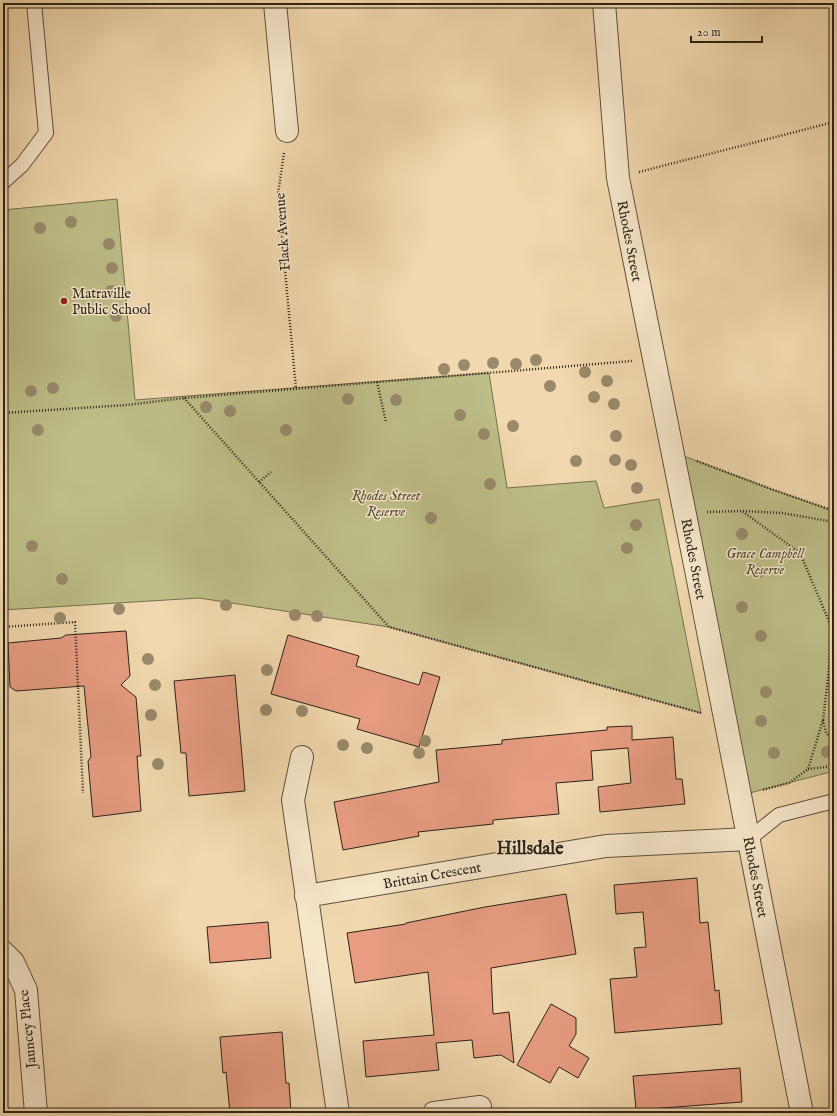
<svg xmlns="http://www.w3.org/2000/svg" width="837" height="1116" font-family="'IM FELL English',serif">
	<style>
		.green { fill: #bdbe88; stroke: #747050 }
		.building { fill: #e89c82; stroke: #2c2319 }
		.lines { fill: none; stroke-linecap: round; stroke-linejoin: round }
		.service-casing { stroke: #5d503e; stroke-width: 16 }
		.minor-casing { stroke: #5d503e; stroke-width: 24 }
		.path { stroke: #2c2319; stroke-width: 2.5; stroke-dasharray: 1 2; stroke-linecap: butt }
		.service { stroke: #f6e6ca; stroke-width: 14 }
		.minor { stroke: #f6e6ca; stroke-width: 22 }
		.tree { fill: #988a6b }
		.poi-dot { fill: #8f2418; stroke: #f6e6ca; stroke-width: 1.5 }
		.labels { text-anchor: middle; stroke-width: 3; stroke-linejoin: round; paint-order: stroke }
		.street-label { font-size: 14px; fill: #2c2319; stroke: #f6e6ca }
		.poi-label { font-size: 14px; fill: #2c2319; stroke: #f6e6ca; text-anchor: start }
		.park-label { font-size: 14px; font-style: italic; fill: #504a35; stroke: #f6e6ca }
		.district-label { font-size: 18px; font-weight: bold; fill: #2c2319; stroke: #f6e6ca }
	</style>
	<rect width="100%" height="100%" fill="#f1d8ae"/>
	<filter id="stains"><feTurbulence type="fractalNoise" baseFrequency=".005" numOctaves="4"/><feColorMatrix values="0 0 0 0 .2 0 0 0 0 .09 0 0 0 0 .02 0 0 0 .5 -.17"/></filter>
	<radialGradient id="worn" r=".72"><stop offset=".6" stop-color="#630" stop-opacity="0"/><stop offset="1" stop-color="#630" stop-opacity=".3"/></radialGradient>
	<path class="green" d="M 117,199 L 135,400 L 489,373 L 507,488 L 596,481 L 604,508 L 659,499 L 701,713 L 389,627 L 199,598 L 3,610 L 3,210 Z
		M 673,452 L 771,489 L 834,511 L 834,771 L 742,795 Z"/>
	<path class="building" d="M 126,631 L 130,676 L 121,685 L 136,697 L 141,756 L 137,756 L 141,811 L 93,817 L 88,761 L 91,757 L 84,686 L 16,691 L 10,687 L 8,643 L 61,638 L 66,635 Z
		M 288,635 L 359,656 L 356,666 L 419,685 L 423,672 L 440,677 L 419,747 L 357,729 L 360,719 L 271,694 Z
		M 235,675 L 245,791 L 189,796 L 186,753 L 181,753 L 174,681 Z
		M 632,726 L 632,740 L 673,737 L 676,779 L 682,779 L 685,804 L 600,812 L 598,787 L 631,783 L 628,748 L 591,751 L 593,780 L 556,783 L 559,814 L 493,820 L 493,824 L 418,832 L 419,836 L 343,850 L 334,802 L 439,782 L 436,750 L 502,744 L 502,740 L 607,730 L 607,727 Z
		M 697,878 L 700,923 L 708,922 L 715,991 L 719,990 L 722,1024 L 615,1033 L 610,979 L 637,977 L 634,948 L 646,947 L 643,912 L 616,914 L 614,885 Z
		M 566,894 L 576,954 L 491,968 L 493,1014 L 509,1012 L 514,1063 L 501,1055 L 474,1058 L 472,1040 L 436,1043 L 439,1070 L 366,1077 L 363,1041 L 434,1035 L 428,972 L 355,983 L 347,933 L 406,924 L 406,923 L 485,907 Z
		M 268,922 L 271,958 L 210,963 L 207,927 Z
		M 551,1004 L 576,1018 L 576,1034 L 569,1046 L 589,1058 L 578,1078 L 559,1067 L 550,1083 L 517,1065 Z
		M 282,1032 L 286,1083 L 289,1083 L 291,1113 L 230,1113 L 226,1072 L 223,1073 L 220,1037 Z
		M 740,1068 L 742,1102 L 636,1110 L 633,1076 Z"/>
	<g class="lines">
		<g class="service-casing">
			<path id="service" d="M 3,182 L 22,165 L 46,133 L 34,3
				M 749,839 L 779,815 L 834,801"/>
		</g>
		<g class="minor-casing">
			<path id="minor" d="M 275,3 L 287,131
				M 604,3 L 618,178 L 698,580 L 802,1113
				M 302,757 L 293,800 L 338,1113
				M 306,896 L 606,846 L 749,839
				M 3,952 L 13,962 L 26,990 L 36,1113
				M 434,1113 L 480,1107"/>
		</g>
		<path class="path" d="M 284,153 L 278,194 L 296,389
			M 639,172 L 834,122
			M 377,382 L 386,422
			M 184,398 L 389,627 L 701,713
			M 3,413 L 127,405 L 184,398 L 632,361
			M 697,461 L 771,489 L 834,511
			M 259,482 L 271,472
			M 743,511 L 782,513 L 834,522
			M 707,512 L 742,511 L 800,553 L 831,626 L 829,669 L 823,720 L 808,769 L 789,783 L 762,790
			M 3,627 L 75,622 L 83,793
			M 829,669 L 834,661
			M 823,720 L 826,733 L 834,740
			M 808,769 L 834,766"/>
		<use href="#service" class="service"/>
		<use href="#minor" class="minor"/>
	</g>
	<g class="tree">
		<circle cx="71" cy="222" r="6"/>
		<circle cx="40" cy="228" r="6"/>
		<circle cx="109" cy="244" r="6"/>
		<circle cx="112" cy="268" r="6"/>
		<circle cx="111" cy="291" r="6"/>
		<circle cx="116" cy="316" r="6"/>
		<circle cx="536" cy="360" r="6"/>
		<circle cx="493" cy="363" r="6"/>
		<circle cx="516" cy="364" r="6"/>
		<circle cx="464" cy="365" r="6"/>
		<circle cx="444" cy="369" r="6"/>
		<circle cx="585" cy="372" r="6"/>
		<circle cx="607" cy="381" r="6"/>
		<circle cx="550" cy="386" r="6"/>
		<circle cx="53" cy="388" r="6"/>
		<circle cx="31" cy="391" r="6"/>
		<circle cx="594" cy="397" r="6"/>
		<circle cx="348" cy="399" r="6"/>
		<circle cx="396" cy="400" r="6"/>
		<circle cx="614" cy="404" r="6"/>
		<circle cx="206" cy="407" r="6"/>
		<circle cx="230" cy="411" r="6"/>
		<circle cx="460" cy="415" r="6"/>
		<circle cx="513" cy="426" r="6"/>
		<circle cx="38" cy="430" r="6"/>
		<circle cx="286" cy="430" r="6"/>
		<circle cx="484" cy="434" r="6"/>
		<circle cx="616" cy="436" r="6"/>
		<circle cx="615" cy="460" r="6"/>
		<circle cx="576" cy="461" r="6"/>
		<circle cx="631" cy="465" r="6"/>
		<circle cx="490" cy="484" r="6"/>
		<circle cx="637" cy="488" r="6"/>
		<circle cx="431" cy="518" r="6"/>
		<circle cx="636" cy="525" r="6"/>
		<circle cx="742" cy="534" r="6"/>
		<circle cx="32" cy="546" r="6"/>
		<circle cx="627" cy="548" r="6"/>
		<circle cx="759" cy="572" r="6"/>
		<circle cx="62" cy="579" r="6"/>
		<circle cx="226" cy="605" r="6"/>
		<circle cx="742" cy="607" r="6"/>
		<circle cx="119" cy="609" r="6"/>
		<circle cx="295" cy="615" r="6"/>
		<circle cx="317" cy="616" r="6"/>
		<circle cx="60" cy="618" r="6"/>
		<circle cx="761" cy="636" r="6"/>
		<circle cx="148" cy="659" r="6"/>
		<circle cx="267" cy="670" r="6"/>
		<circle cx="155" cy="685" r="6"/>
		<circle cx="766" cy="692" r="6"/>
		<circle cx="266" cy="710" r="6"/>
		<circle cx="302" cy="711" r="6"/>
		<circle cx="151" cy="715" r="6"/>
		<circle cx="761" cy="721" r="6"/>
		<circle cx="425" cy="741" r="6"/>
		<circle cx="343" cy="745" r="6"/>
		<circle cx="367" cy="748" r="6"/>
		<circle cx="827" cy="752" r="6"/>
		<circle cx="419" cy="753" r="6"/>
		<circle cx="774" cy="753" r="6"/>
		<circle cx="158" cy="764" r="6"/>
	</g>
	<circle class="poi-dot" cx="64" cy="301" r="4"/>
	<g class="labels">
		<g class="street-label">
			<text transform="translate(282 232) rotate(-94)" y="5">Flack Avenue</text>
			<text transform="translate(630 241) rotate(79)" y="5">Rhodes Street</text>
			<text transform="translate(694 559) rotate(79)" y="5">Rhodes Street</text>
			<text transform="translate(432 875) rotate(-10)" y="5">Brittain Crescent</text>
			<text transform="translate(756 877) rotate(79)" y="5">Rhodes Street</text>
			<text transform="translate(27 1029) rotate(-96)" y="5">Jauncey Place</text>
		</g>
		<g class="poi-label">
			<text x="72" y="298">Matraville<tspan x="72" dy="16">Public School</tspan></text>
		</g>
		<g class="park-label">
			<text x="386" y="500">Rhodes Street<tspan x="386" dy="16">Reserve</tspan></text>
			<text x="765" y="558">Grace Campbell<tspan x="765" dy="16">Reserve</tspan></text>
		</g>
		<g class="district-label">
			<text x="530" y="854">Hillsdale</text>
		</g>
	</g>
	<rect width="837" height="1116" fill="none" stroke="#f1d8ae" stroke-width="16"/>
	<rect x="4" y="4" width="829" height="1108" fill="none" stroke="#2c2319" stroke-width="2"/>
	<rect x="8" y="8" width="821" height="1100" fill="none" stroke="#2c2319"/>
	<path d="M691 36v6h71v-6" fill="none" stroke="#2c2319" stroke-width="2"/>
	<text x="697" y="36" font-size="12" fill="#2c2319" stroke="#f6e6ca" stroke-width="3" paint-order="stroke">20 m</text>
	<rect width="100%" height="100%" filter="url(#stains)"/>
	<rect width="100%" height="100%" fill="url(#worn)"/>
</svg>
